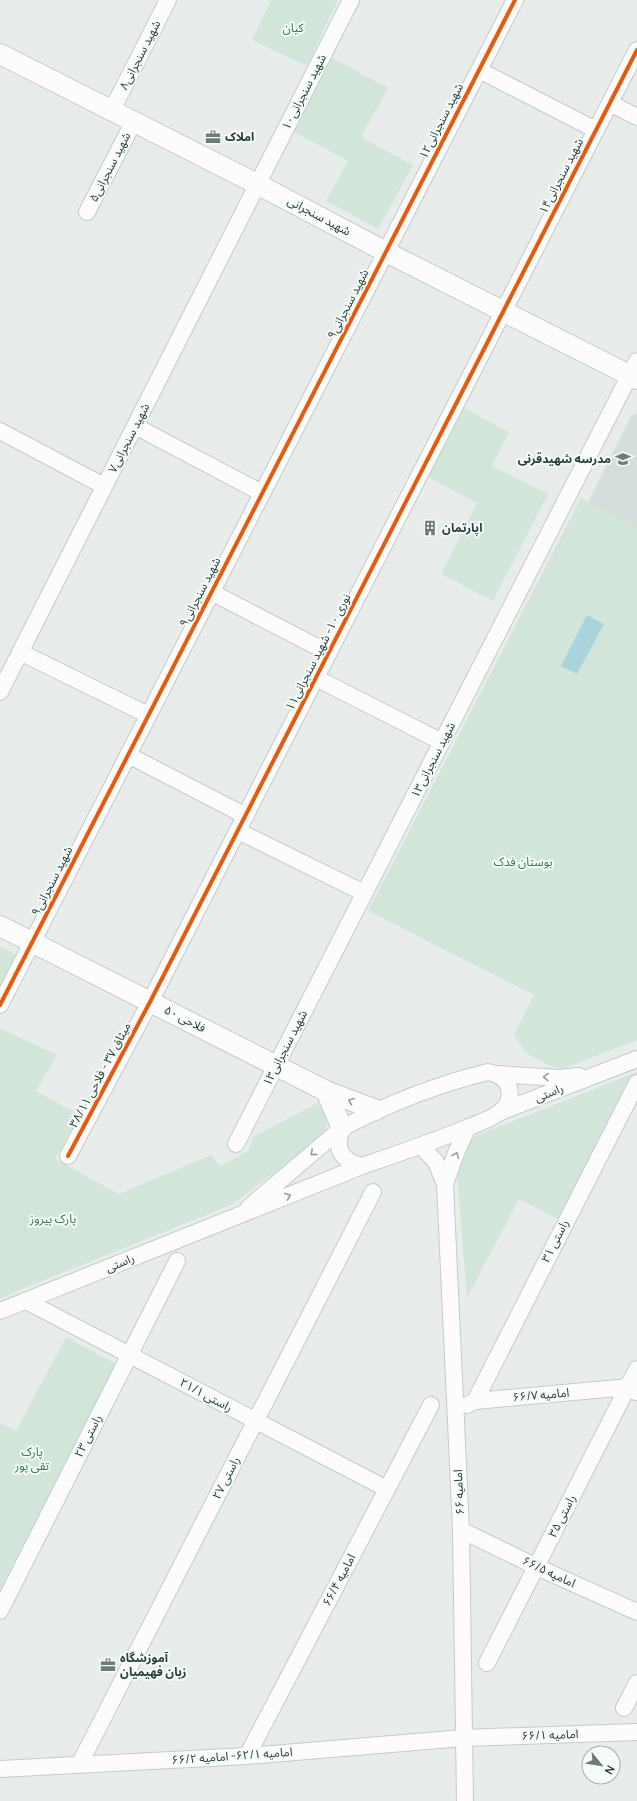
<svg xmlns="http://www.w3.org/2000/svg" width="637" height="1801" font-family="Manrope,'Noto Sans Arabic',sans-serif">
	<style>
		.built { fill: #d6dedb }
		.green { fill: #d1e6d8 }
		.water { fill: #a9d4db }
		.lines { fill: none; stroke-linecap: round; stroke-linejoin: round }
		.minor-casing { stroke: #c5cac8; stroke-width: 18 }
		.tertiary-casing { stroke: #c5cac8; stroke-width: 22 }
		.minor { stroke: #fcfcfc; stroke-width: 16 }
		.tertiary { stroke: #fcfcfc; stroke-width: 20 }
		.cycleway-casing { stroke: #f7fbf9; stroke-width: 6 }
		.cycleway { stroke: #e8590c; stroke-width: 4 }
		.oneway { stroke: #909f9b }
		.labels { text-anchor: middle; stroke-width: 4; stroke-linejoin: round; paint-order: stroke }
		.park-label { font-size: 12px; fill: #2d7a4b; stroke: #f7fbf9 }
		.street-label { font-size: 12px; fill: #24423a; stroke: #f7fbf9 }
		.poi-label { font-size: 12px; font-weight: bold; fill: #24423a; stroke: #f7fbf9; text-anchor: start }
	</style>
	<rect width="100%" height="100%" fill="#e8edeb"/>
	<path class="built" d="M 637,413 L 637,528 L 588,502 L 631,416 Z"/>
	<path class="green" d="M 271,0 L 338,0 L 307,66 L 252,40 Z
		M 331,57 L 388,88 L 361,137 L 413,165 L 378,229 L 326,201 L 348,161 L 291,130 Z
		M 456,404 L 509,432 L 492,466 L 548,494 L 493,601 L 441,574 L 477,503 L 419,472 Z
		M 581,498 L 637,528 L 637,1040 L 562,1069 L 546,1064 L 526,1053 L 514,1035 L 534,995 L 368,911 Z
		M 0,946 L 16,955 L 0,986 Z
		M 0,1028 L 57,1055 L 36,1091 L 80,1115 L 55,1159 L 119,1194 L 211,1155 L 220,1166 L 248,1151 L 253,1137 L 318,1103 L 328,1116 L 325,1135 L 231,1205 L 0,1298 Z
		M 637,1072 L 637,1084 L 566,1223 L 519,1199 L 467,1298 L 457,1173 L 473,1137 Z
		M 66,1337 L 116,1364 L 0,1590 L 0,1423 L 16,1431 Z"/>
	<path class="water" d="M 587,615 L 604,624 L 577,674 L 561,666 Z"/>
	<g class="lines">
		<g class="minor-casing">
			<path id="minor" d="M 479,70 L 596,130
				M 610,103 L 637,117
				M 112,110 L 168,0
				M 87,212 L 134,121
				M 135,426 L 262,493
				M 0,431 L 104,486
				M 211,592 L 329,653
				M 20,652 L 148,715
				M 316,678 L 442,742
				M 0,692 L 351,0
				M 128,755 L 246,816
				M 238,831 L 364,893
				M 0,1005 L 515,0
				M 488,1072 C 498,1074 506,1078 509,1088 C 511,1096 508,1107 500,1112 C 490,1120 471,1126 459,1131 C 427,1144 394,1155 362,1166 C 341,1161 334,1148 342,1128 C 388,1104 438,1084 488,1072 Z
				M 497,1074 L 559,1078 L 579,1076
				M 500,1112 L 637,1059
				M 236,1144 L 637,361
				M 421,1146 L 436,1162 L 445,1184 L 461,1530 L 465,1801
				M 68,1156 L 150,1002 L 637,50
				M 445,1184 L 456,1153 L 468,1127
				M 249,1207 L 342,1128
				M 26,1301 L 387,1489
				M 0,1311 L 362,1166
				M 475,1401 L 637,1083
				M 467,1405 L 475,1401 L 628,1387 L 636,1392
				M 461,1530 L 537,1567 L 637,1612
				M 0,1611 L 177,1261
				M 487,1663 L 637,1369
				M 624,1708 L 637,1683
				M 247,1756 L 431,1405
				M 79,1765 L 373,1192
				M 0,1769 L 247,1756 L 463,1738 L 637,1732"/>
		</g>
		<g class="tertiary-casing">
			<path id="tertiary" d="M 0,54 L 257,184 L 386,252 L 637,379
				M 0,926 L 326,1091 L 376,1110
				M 326,1091 L 342,1128"/>
		</g>
		<use href="#minor" class="minor"/>
		<use href="#tertiary" class="tertiary"/>
		<g class="cycleway-casing">
			<path id="cycleway" d="M 0,1005 L 515,0
				M 68,1156 L 150,1002 L 637,50"/>
		</g>
		<use href="#cycleway" class="cycleway"/>
	</g>
	<defs><path id="oneway-chevron" d="M-2-3.5L2.5 0L-2 3.5" fill="none" stroke-width="1.6" stroke-linecap="round" stroke-linejoin="round"/></defs>
	<g class="oneway">
		<use href="#oneway-chevron" transform="translate(546 1077) rotate(-177)"/>
		<use href="#oneway-chevron" transform="translate(351 1101) rotate(-159)"/>
		<use href="#oneway-chevron" transform="translate(313 1153) rotate(140)"/>
		<use href="#oneway-chevron" transform="translate(456 1155) rotate(-68)"/>
		<use href="#oneway-chevron" transform="translate(288 1196) rotate(-22)"/>
	</g>
	<defs>
		<g id="office-bare" transform="scale(1.2)"><path d="M-6-3h4V-5.5h4V-3h4V5H-6ZM-1-4.5V-3h2v-1.5ZM-6 0V1H6V0Z" fill="#697e78" stroke="#f7fbf9" stroke-width="2.5" paint-order="stroke"/></g>
		<g id="school-bare" transform="scale(1.2)"><path d="M0-5L7-2L0 1L-7-2ZM-4 1L0 2.5L4 1V4Q0 6-4 4Z" fill="#697e78" stroke="#f7fbf9" stroke-width="2.5" paint-order="stroke"/></g>
		<g id="building-bare" transform="scale(1.2)"><path d="M-4-6H4V6H1V3H-1V6H-4ZM-2.5-4.3h1.7v1.8h-1.7ZM.8-4.3h1.7v1.8H.8ZM-2.5-1h1.7V.8h-1.7ZM.8-1h1.7V.8H.8Z" fill="#697e78" stroke="#f7fbf9" stroke-width="2.5" paint-order="stroke"/></g>
	</defs>
	<g fill-rule="evenodd">
		<use href="#office-bare" x="213" y="137"/>
		<use href="#school-bare" x="623" y="459"/>
		<use href="#building-bare" x="430" y="528"/>
		<use href="#office-bare" x="108" y="1665"/>
	</g>
	<g class="labels">
		<g class="park-label">
			<text x="293" y="32">کیان</text>
			<text x="523" y="866">بوستان فدک</text>
			<text x="53" y="1223">پارک پیروز</text>
			<text x="32" y="1456">پارک<tspan x="32" dy="14">تقی پور</tspan></text>
		</g>
		<g class="street-label">
			<text transform="translate(140 55) rotate(-63)" y="4">شهید سنجرانی۸</text>
			<text transform="translate(304 92) rotate(-63)" y="4">شهید سنجرانی۱۰</text>
			<text transform="translate(441 121) rotate(-63)" y="4">شهید سنجرانی۱۲</text>
			<text transform="translate(110 167) rotate(-63)" y="4">شهید سنجرانی۵</text>
			<text transform="translate(561 176) rotate(-63)" y="4">شهید سنجرانی۱۴</text>
			<text transform="translate(319 216) rotate(28)" y="4">شهید سنجرانی</text>
			<text transform="translate(348 304) rotate(-63)" y="4">شهید سنجرانی۹</text>
			<text transform="translate(129 438) rotate(-63)" y="4">شهید سنجرانی۷</text>
			<text transform="translate(200 592) rotate(-63)" y="4">شهید سنجرانی۹</text>
			<text transform="translate(318 652) rotate(-63)" y="4">نوری ۱۰- شهید سنجرانی۱۱</text>
			<text transform="translate(433 760) rotate(-63)" y="4">شهید سنجرانی۱۳</text>
			<text transform="translate(52 881) rotate(-63)" y="4">شهید سنجرانی۹</text>
			<text transform="translate(185 1019) rotate(27)" y="4">فلاحی ۵۰</text>
			<text transform="translate(285 1048) rotate(-63)" y="4">شهید سنجرانی۱۳</text>
			<text transform="translate(100 1075) rotate(-62)" y="4">میثاق ۳۷ - فلاحی ۳۸/۱۱</text>
			<text transform="translate(549 1093) rotate(-22)" y="4">راستی</text>
			<text transform="translate(555 1241) rotate(-63)" y="4">راستی ۳۱</text>
			<text transform="translate(120 1263) rotate(-22)" y="4">راستی</text>
			<text transform="translate(206 1395) rotate(28)" y="4">راستی ۲۱/۱</text>
			<text transform="translate(541 1395) rotate(-5)" y="4">امامیه ۶۶/۷</text>
			<text transform="translate(88 1436) rotate(-63)" y="4">راستی ۲۳</text>
			<text transform="translate(226 1478) rotate(-63)" y="4">راستی ۲۷</text>
			<text transform="translate(459 1492) rotate(-93)" y="4">امامیه ۶۶</text>
			<text transform="translate(562 1516) rotate(-63)" y="4">راستی ۳۵</text>
			<text transform="translate(549 1572) rotate(25)" y="4">امامیه ۶۶/۵</text>
			<text transform="translate(339 1580) rotate(-62)" y="4">امامیه ۶۶/۴</text>
			<text transform="translate(550 1735) rotate(-2)" y="4">امامیه ۶۶/۱</text>
			<text transform="translate(232 1756) rotate(-4)" y="4">امامیه ۶۲/۱- امامیه ۶۶/۲</text>
		</g>
		<g class="poi-label">
			<text x="225" y="141">املاک</text>
			<text x="611" y="463" text-anchor="end">مدرسه شهیدقرنی</text>
			<text x="442" y="532">اپارتمان</text>
			<text x="120" y="1662">آموزشگاه<tspan x="120" dy="14">زبان فهیمیان</tspan></text>
		</g>
	</g>
	<g transform="translate(601 1765) rotate(120)"><circle r="19" fill="#f7fbf9" stroke="#a3b1ad"/>
	<path d="M0-3L7 15L0 10L-7 15Z" fill="#697e78"/>
	<text y="-6" font-size="11" font-weight="bold" text-anchor="middle" fill="#24423a">N</text>
	</g>
</svg>
